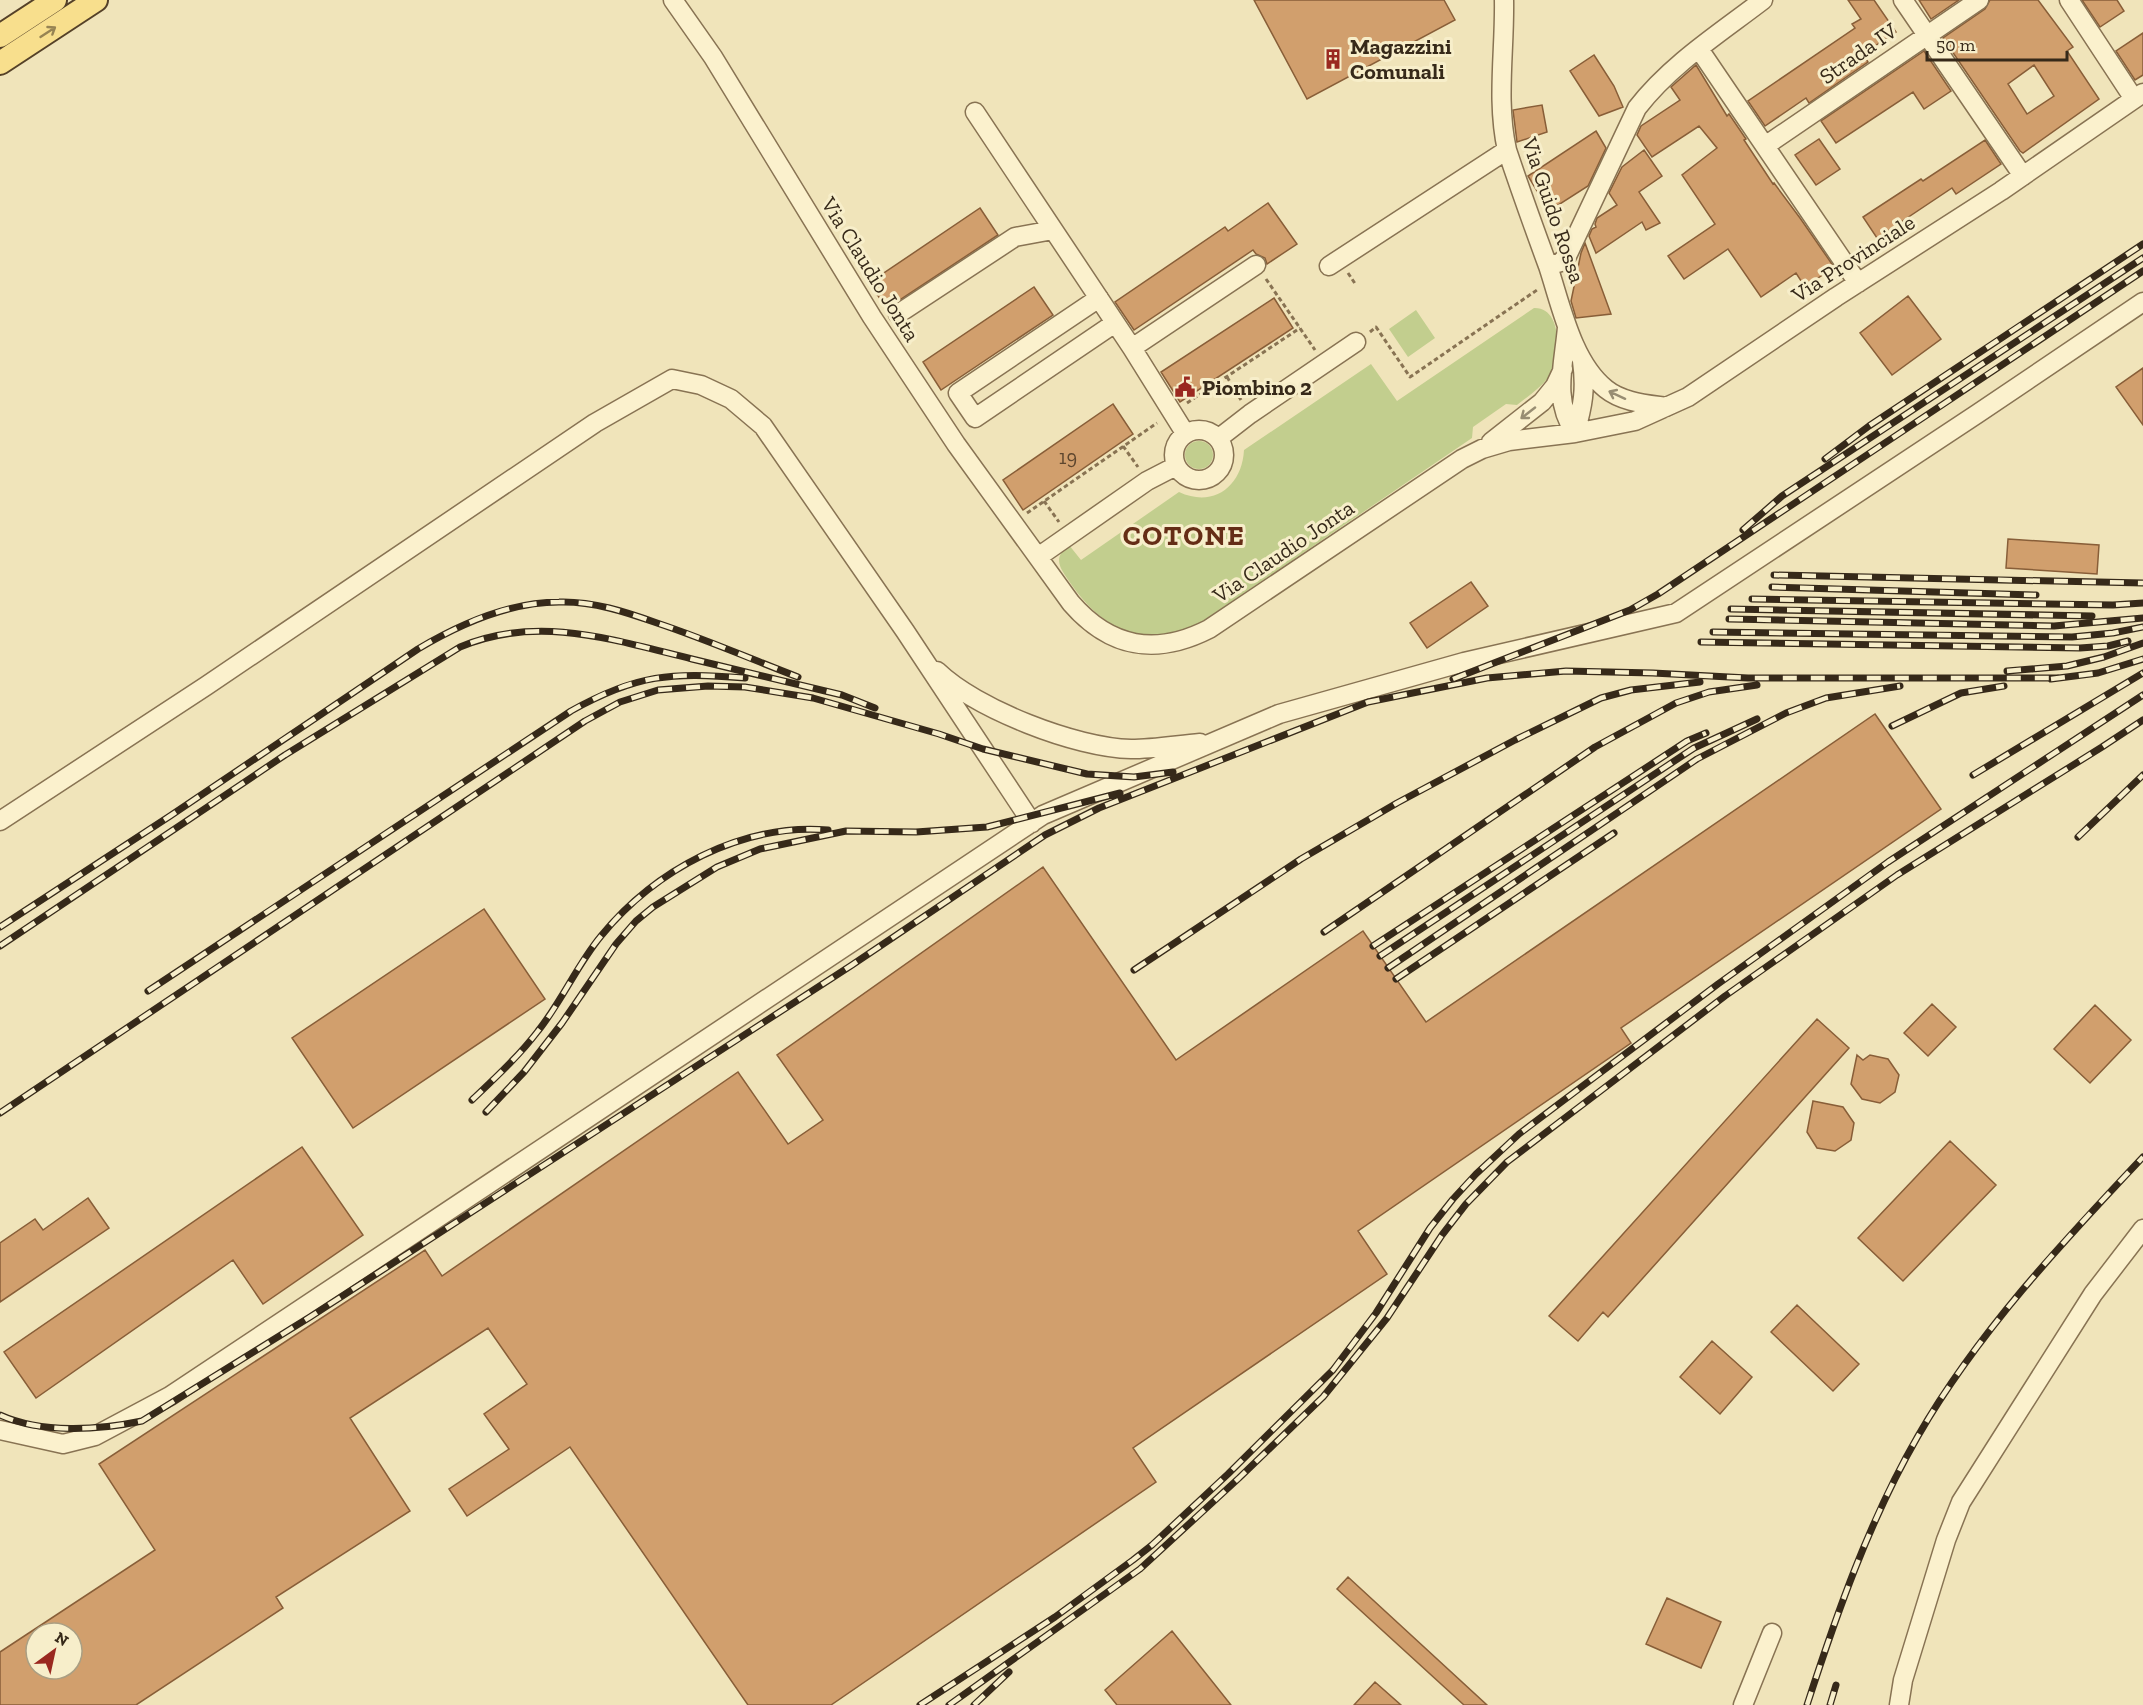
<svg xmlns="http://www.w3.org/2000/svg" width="2143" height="1705" font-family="'Zilla Slab',serif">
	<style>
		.green { fill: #c2ce8e }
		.building { fill: #d19f6d; stroke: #885e38; stroke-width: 1.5; fill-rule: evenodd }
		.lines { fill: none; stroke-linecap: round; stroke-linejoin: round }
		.minor-casing { stroke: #887353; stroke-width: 21 }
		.major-casing { stroke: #554128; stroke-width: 26 }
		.path { stroke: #887353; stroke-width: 3; stroke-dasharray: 4.5 3; stroke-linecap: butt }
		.minor { stroke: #fbf1cd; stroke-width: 18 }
		.major { stroke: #f8df8d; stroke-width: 22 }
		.rail-casing { stroke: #362919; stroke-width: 7 }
		.rail { stroke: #f7eeca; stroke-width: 4.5; stroke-dasharray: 14; stroke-linecap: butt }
		.oneway { stroke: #978453 }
		.oneway2 { stroke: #988d73 }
		.labels { text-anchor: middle; stroke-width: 6; stroke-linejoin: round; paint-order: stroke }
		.number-label { font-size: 20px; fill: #5d462e }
		.poi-label { font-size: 22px; font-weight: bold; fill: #362919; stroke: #f7eeca; text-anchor: start }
		.street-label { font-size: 22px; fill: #362919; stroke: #f7eeca }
		.district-label { font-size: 28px; font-weight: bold; letter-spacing: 1.5px; fill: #652d16; stroke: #f7eeca }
	</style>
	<rect width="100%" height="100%" fill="#f0e4ba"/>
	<path class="green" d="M 1534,308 C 1562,307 1561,355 1551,373 C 1544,386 1528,396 1517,405 L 1506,404 L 1473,427 L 1472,438 L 1203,621 C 1183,631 1160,641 1136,635 C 1108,627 1087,607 1071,584 C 1061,569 1051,559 1069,545 L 1081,560 L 1179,492 C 1213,508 1242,487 1244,450 L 1371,364 L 1397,401 Z
		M 1416,310 L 1435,338 L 1408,357 L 1389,329 Z
		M1185 455a14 14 0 1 1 28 0a14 14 0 1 1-28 0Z"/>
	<path class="building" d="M 1254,0 L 1444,0 L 1455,20 L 1307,99 Z
		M 1848,0 L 1874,0 L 1896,32 L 1863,54 L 1868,62 L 1809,103 L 1806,98 L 1765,126 L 1748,101 L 1855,28 L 1852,24 L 1861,19 Z
		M 1919,0 L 1959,0 L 1931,19 Z
		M 1990,0 L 2038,0 L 2073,47 L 2067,51 L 2099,99 L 2023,153 L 2020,151 L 1943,38 L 1985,9 ZM 2034,65 L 2054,96 L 2027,114 L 2008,84 Z
		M 2082,0 L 2117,0 L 2124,11 L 2100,27 Z
		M 2143,33 L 2143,75 L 2135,80 L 2116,51 Z
		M 1924,51 L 1951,91 L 1924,109 L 1913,92 L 1836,143 L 1821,121 Z
		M 1594,55 L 1614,86 L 1623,107 L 1599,116 L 1570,71 Z
		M 1696,65 L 1727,116 L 1729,114 L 1746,139 L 1744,140 L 1773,184 L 1774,183 L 1800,218 L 1834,267 L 1805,287 L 1796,273 L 1761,297 L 1728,249 L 1684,279 L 1668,256 L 1715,224 L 1682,175 L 1717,148 L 1699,126 L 1652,157 L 1637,135 L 1641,126 L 1680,100 L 1671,87 Z
		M 1542,105 L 1547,132 L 1517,142 L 1513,110 Z
		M 1596,131 L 1606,148 L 1588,186 L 1549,211 L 1528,176 Z
		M 1819,139 L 1840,169 L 1816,185 L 1795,155 Z
		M 1985,140 L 2001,164 L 1956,194 L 1952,188 L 1877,238 L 1863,217 L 1921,179 L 1923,181 Z
		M 1644,150 L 1662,176 L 1639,192 L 1660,223 L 1646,230 L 1642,222 L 1596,253 L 1589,236 L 1592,229 L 1596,227 L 1595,224 L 1597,218 L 1617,205 L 1609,193 L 1622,167 Z
		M 1268,203 L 1297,244 L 1267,264 L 1265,258 L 1256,254 L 1253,250 L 1134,330 L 1115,302 L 1225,227 L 1228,231 Z
		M 980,208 L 998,235 L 892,305 L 888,310 L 869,283 Z
		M 1585,243 L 1611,314 L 1576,318 L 1571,301 L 1581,253 Z
		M 1034,287 L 1053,315 L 941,390 L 923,362 Z
		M 1908,296 L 1941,339 L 1892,375 L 1860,333 Z
		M 1274,298 L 1293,328 L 1180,402 L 1161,372 Z
		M 2143,368 L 2143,425 L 2116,387 Z
		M 1113,404 L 1133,434 L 1023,510 L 1003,480 Z
		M 2008,539 L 2099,545 L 2097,574 L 2006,568 Z
		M 1471,582 L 1488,606 L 1427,648 L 1410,623 Z
		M 1875,714 L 1941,809 L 1621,1028 L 1631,1043 L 1358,1231 L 1387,1274 L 1133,1448 L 1156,1482 L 831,1705 L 748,1705 L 570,1447 L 467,1516 L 449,1489 L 509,1449 L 484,1414 L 527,1384 L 488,1328 L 350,1418 L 410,1511 L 276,1597 L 283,1608 L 136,1705 L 0,1705 L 0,1652 L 155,1550 L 99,1464 L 425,1250 L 442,1276 L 738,1072 L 788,1144 L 823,1120 L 777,1055 L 1043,867 L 1176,1060 L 1363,931 L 1426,1022 ZM 36,1633 L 72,1633 L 72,1669 L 36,1669 Z
		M 484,909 L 545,999 L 353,1128 L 292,1038 Z
		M 1932,1004 L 1956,1027 L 1928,1056 L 1904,1033 Z
		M 2095,1005 L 2131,1040 L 2090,1083 L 2054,1049 Z
		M 1817,1019 L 1849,1048 L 1608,1317 L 1603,1312 L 1578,1341 L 1549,1316 Z
		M 1857,1055 L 1863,1060 L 1870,1055 L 1888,1059 L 1899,1075 L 1895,1092 L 1880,1103 L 1862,1099 L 1851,1084 Z
		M 1813,1101 L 1843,1107 L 1854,1123 L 1851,1140 L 1835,1151 L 1817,1148 L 1807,1132 Z
		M 1950,1141 L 1996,1185 L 1903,1281 L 1858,1238 Z
		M 302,1147 L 363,1235 L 263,1304 L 233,1260 L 36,1398 L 4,1352 Z
		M 88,1198 L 109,1228 L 0,1302 L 0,1243 L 35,1219 L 43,1230 Z
		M 1797,1305 L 1859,1364 L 1833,1391 L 1771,1332 Z
		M 1712,1341 L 1752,1377 L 1720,1414 L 1680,1377 Z
		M 1348,1577 L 1487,1705 L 1464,1705 L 1337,1589 Z
		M 1667,1598 L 1721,1622 L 1701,1668 L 1646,1644 Z
		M 1172,1631 L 1231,1705 L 1117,1705 L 1105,1690 Z
		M 1375,1682 L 1401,1705 L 1354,1705 Z"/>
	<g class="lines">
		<g class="minor-casing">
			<path id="minor" d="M 673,0 L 713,57 L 872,317 L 956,444 L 1071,603 C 1110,648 1156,656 1209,629 L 1462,459 L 1482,449 L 1509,441 L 1575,433 L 1635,421 L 1688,397 L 1836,297 L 2001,191 L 2143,93
				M 1504,0 C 1505,50 1496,101 1507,150 C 1520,189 1534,228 1548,266 C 1561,305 1572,362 1606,389 C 1622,402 1646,404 1666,407
				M 1903,0 L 2023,176
				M 2069,0 L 2134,99
				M 1699,49 L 1858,283
				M 975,112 L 1132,348 L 1185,433
				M 1765,146 L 1979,0
				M 1329,266 L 1507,150
				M 1548,266 L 1561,262 L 1567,256 L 1637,108 C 1671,64 1720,33 1763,0
				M 1099,298 L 958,393 L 975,418 L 1115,323
				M 898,314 L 1015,237 L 1053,230
				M 1567,327 C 1564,365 1552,399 1575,433
				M 1132,348 L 1256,265
				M1174 455a25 25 0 1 1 50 0a25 25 0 1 1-50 0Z
				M 1575,433 C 1583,406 1586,389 1582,361
				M 1219,438 L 1250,414 L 1356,342
				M 1491,442 L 1542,402 L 1555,386 L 1563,369
				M 1038,557 L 1147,481 L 1176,466
				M 937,671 C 976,709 1076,748 1131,749 C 1153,749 1177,745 1200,743
				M 0,821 L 206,686 L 595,423 L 672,379 L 701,385 L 731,399 L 763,426 L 905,631 L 1032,823
				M 0,1430 L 63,1444 L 95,1436 L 170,1396 L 1043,815 L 1279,714 L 1464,662 L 1676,613 L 1977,414 L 2143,302
				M 1743,1705 L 1772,1633
				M 1899,1705 L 1903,1680 L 1946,1540 L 1961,1502 L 2093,1294 L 2143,1229"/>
		</g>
		<g class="major-casing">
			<path id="major" d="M 0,36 L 55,0
				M 0,63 L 96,0"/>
		</g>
		<path class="path" d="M 1348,273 L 1356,285
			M 1266,279 L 1315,350
			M 1370,332 L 1376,327 L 1410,377 L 1537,290
			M 1227,377 L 1241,400
			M 1187,403 L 1300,328
			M 1123,446 L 1138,467
			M 1044,501 L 1059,522
			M 1027,513 L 1157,423"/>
		<use href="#minor" class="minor"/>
		<use href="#major" class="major"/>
		<g class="rail-casing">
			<path id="rail" d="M 1825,459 L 1869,426 L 2143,244
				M 1743,530 L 1782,496 L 2143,258
				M 1774,575 L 2143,583
				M 1772,587 L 2036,595
				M 1752,599 L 2113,605 L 2143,603
				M 1731,609 L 2092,616
				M 1729,619 L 2054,626 L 2143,618
				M 1713,632 L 2072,637 L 2113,633 L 2143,627
				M 1701,642 L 2080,648 L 2108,646 L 2128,641
				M 2007,671 L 2067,666 L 2104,657 L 2143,643
				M 1453,679 L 1630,610 L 1658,594 L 2143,271
				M 2051,679 L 2098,673 L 2143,659
				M 1892,726 L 1961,693 L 2004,686
				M 1973,775 L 2143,673
				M 2078,837 L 2143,775
				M 0,927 L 170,816 L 418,649 C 460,624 509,602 559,602 C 593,601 626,612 657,623 C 705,639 751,659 798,677
				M 1324,932 L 1595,747 L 1676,703 L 1709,692 L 1757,685
				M 0,946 L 285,755 L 460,647 C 538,614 614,640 692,659 C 742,671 792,683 842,695 L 875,708
				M 1373,946 L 1687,741 L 1706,733
				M 1380,956 L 1694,748 L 1757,719
				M 1388,968 L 1697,759 L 1786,713 L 1826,698 L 1900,686
				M 1134,970 L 1301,859 L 1397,803 L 1515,740 L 1601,698 L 1631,690 L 1700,682
				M 1396,979 L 1614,833
				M 148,991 L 571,711 C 637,674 671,672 745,678
				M 472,1100 C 495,1078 519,1056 538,1031 C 562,1001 577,965 601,936 C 655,870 741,823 828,830
				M 486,1112 L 524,1072 L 562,1023 L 616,944 L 636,921 L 653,907 L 717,867 L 760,849 L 846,831 L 916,832 L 987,827 L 1120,793
				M 0,1113 L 585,721 L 620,702 L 658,690 L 708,686 L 745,687 L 813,698 L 939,734 L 983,749 L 1087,774 L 1134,777 L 1173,772
				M 0,1415 C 42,1434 99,1430 142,1421 L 310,1317 L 852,965 L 1045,835 L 1099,808 L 1368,702 L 1487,678 L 1566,671 L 1653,673 L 1748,678 L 2058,678
				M 920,1705 L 1055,1617 L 1133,1560 L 1152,1545 L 1228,1474 L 1333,1370 L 1376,1313 L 1430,1228 L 1453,1199 L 1476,1174 L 1519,1134 L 1718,984 L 1888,862 L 2143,695
				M 949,1705 L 1140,1569 L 1239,1478 L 1323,1397 L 1387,1318 L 1442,1235 L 1466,1204 L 1507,1162 L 1725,996 L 1897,875 L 2102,747 L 2143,720
				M 974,1705 L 1009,1672
				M 1807,1705 C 1837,1613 1869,1521 1918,1436 C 1978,1332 2061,1244 2143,1157
				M 1830,1705 L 1836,1685"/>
		</g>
		<use href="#rail" class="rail"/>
	</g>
	<defs><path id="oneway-shaft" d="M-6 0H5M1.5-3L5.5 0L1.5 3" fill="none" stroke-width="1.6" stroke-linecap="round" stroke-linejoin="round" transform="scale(1.5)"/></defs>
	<use class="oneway" href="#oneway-shaft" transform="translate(48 32) rotate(-33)"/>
	<g class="oneway2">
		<use href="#oneway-shaft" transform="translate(1617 395) rotate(-155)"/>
		<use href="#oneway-shaft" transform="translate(1528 413) rotate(142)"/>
	</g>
	<defs>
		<g id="building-bare" transform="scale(1.62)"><path d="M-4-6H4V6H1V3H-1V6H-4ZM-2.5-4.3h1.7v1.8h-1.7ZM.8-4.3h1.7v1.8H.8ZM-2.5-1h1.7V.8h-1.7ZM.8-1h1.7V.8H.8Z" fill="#9a2920" stroke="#f7eeca" stroke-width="2.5" paint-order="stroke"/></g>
		<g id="civic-bare" transform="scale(1.62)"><path d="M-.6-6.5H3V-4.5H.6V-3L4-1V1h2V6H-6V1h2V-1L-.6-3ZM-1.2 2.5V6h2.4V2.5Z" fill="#9a2920" stroke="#f7eeca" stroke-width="2.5" paint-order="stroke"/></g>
	</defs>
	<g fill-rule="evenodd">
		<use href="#building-bare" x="1333" y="59"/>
		<use href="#civic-bare" x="1185" y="387"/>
	</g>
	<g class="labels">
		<g class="number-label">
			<text x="1068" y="464">19</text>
		</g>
		<g class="poi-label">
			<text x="1350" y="54">Magazzini<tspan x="1350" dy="25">Comunali</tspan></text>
			<text x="1202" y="395">Piombino 2</text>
		</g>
		<g class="street-label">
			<text transform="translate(1858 53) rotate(-35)" y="8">Strada IV</text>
			<text transform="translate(1554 210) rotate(71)" y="8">Via Guido Rossa</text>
			<text transform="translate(1853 258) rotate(-33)" y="8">Via Provinciale</text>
			<text transform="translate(871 269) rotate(58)" y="8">Via Claudio Jonta</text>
			<text transform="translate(1283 551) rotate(-34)" y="8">Via Claudio Jonta</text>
		</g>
		<g class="district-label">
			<text x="1184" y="545">COTONE</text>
		</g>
	</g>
	<g transform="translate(54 1651) rotate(33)"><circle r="28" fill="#f7eeca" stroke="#aa9f83" stroke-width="1.5"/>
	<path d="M0-4.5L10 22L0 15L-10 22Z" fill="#9a2920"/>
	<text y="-9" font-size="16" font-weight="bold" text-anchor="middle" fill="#362919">N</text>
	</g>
	<path d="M1927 51v9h140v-9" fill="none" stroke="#362919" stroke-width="3"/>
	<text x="1936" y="51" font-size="18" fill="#362919" stroke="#f7eeca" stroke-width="4.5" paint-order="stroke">50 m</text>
</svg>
